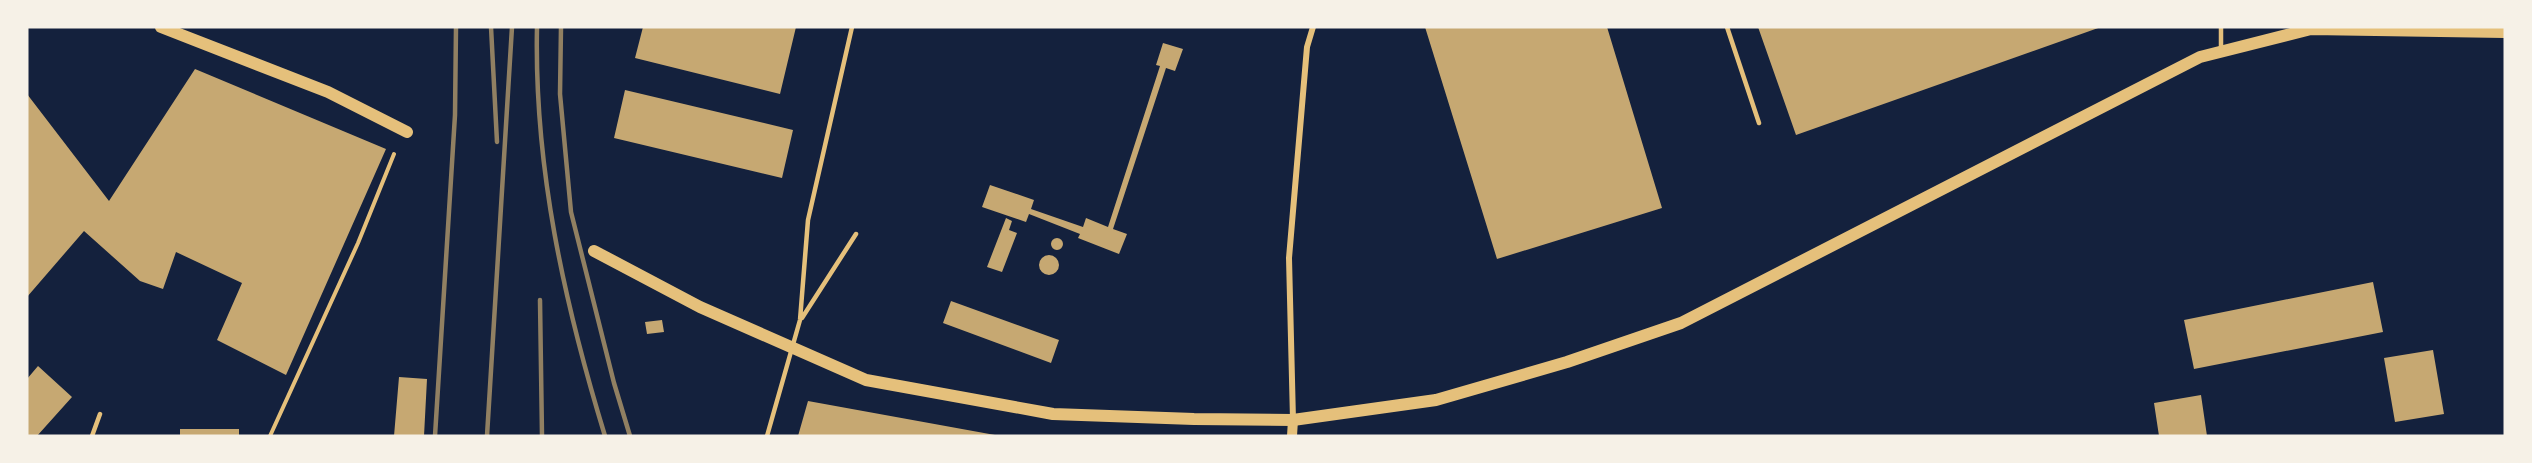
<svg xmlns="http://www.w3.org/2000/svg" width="2532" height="463" font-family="'PT Sans',sans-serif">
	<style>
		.building { fill: #c6a872 }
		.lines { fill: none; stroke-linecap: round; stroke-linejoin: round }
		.path { stroke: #e5c07b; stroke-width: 4 }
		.service { stroke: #e5c07b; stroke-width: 4.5 }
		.minor { stroke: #e5c07b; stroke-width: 6 }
		.tertiary { stroke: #e5c07b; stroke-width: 10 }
		.secondary { stroke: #e5c07b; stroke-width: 12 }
		.rail { stroke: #918062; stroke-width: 4.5 }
	</style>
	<rect width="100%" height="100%" fill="#14213d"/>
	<path class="building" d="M 643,27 L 796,27 L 780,94 L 635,58 Z
		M 1425,27 L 1607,27 L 1662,208 L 1497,259 Z
		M 1758,27 L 2101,27 L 1796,135 Z
		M 1163,43 L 1183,49 L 1175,71 L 1166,68 L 1113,229 L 1127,234 L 1119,254 L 1078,238 L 1080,234 L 1029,214 L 1026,222 L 982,207 L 990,185 L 1034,200 L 1031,209 L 1083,227 L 1086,218 L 1108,227 L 1160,66 L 1156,65 Z
		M 195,69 L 386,149 L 286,375 L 217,340 L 242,283 L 176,252 L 163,289 L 140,281 L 84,231 L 27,297 L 27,94 L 109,201 Z
		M 625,90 L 793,130 L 782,178 L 614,138 Z
		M 1006,218 L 1012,221 L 1009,230 L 1017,233 L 1002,272 L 987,267 Z
		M1051 244a6 6 0 1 1 12 0a6 6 0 1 1-12 0Z
		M1039 265a10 10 0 1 1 20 0a10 10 0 1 1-20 0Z
		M 2373,282 L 2383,332 L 2194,369 L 2184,320 Z
		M 951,301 L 1059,340 L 1051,363 L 943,323 Z
		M 662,320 L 664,332 L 647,334 L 645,322 Z
		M 2433,350 L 2444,414 L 2395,422 L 2384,358 Z
		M 38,366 L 72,397 L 37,436 L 27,436 L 27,379 Z
		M 399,377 L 427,379 L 424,436 L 394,436 Z
		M 2201,395 L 2207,436 L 2159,436 L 2154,403 Z
		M 808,401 L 995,435 L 995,436 L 798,436 Z
		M 180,429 L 239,429 L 239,436 L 180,436 Z"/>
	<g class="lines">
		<path class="path" d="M 270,436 L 358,243 L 394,154"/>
		<path class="service" d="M 1727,27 L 1759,123
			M 2221,51 L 2221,27
			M 802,318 L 856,234
			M 92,436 L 100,414
			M 767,436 L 800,320 L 808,220 L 852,27"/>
		<path class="minor" d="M 1293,420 L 1289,258 L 1307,47 L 1313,27"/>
		<path class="tertiary" d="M 1292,436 L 1293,420"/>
		<path class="secondary" d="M 161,27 L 328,92 L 407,132
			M 594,251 L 700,307 L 866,380 L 1053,414 L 1194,419 L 1293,420 L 1436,400 L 1567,362 L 1681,323 L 2200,57 L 2311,29 L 2505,32"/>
		<path class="rail" d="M 491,27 L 497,142
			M 537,27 C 534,167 564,302 605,436
			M 561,27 L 560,94 L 571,212 L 614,383 L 630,436
			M 540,300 L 542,436
			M 435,436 L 455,115 L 456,27
			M 487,436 L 512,27"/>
	</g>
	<rect width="2532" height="463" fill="none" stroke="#f6f1e7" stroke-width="57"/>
</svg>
